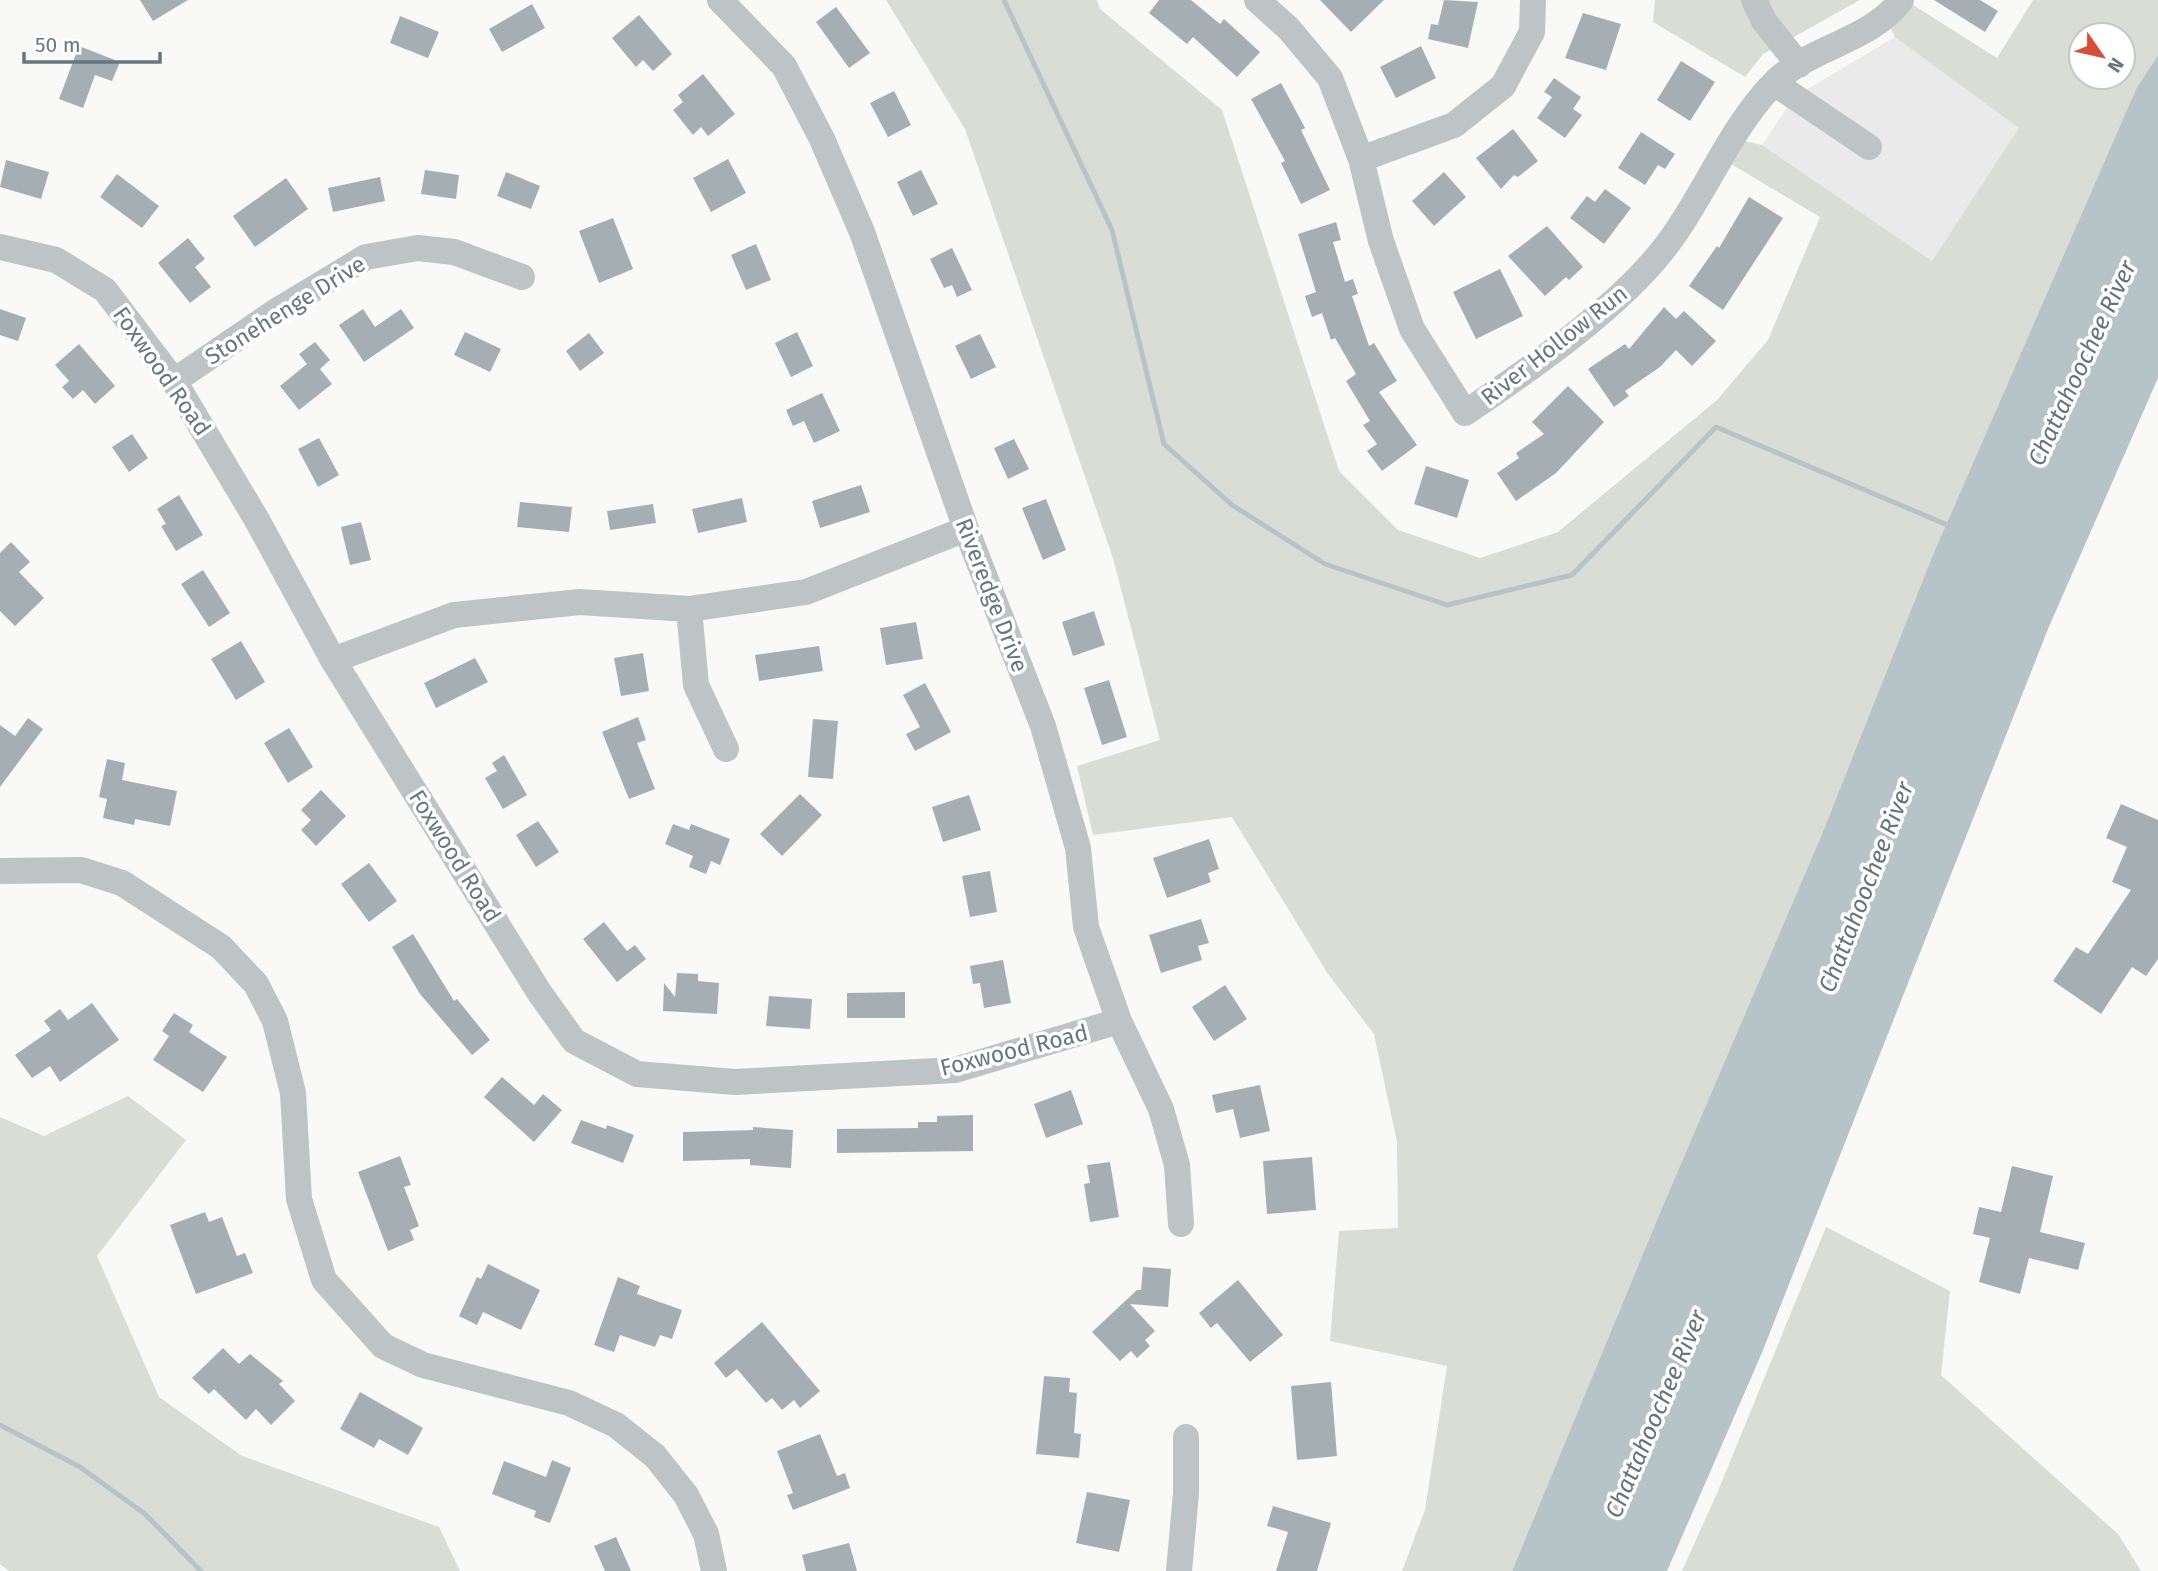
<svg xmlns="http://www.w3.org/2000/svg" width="2158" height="1571" font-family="'Fira Sans',sans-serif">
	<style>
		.built { fill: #eaeaea }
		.green { fill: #d9ddd6; fill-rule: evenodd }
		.water { fill: #b7c4c7 }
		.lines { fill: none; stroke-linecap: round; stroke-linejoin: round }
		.stream { stroke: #b7c4c7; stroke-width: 5 }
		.building { fill: #a5afb3 }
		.minor { stroke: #bec3c6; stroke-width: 26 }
		.labels { text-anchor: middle; stroke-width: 7; stroke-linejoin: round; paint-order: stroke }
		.street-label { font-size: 23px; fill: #66777f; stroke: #fff }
		.water-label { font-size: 24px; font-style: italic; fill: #607679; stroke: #fff }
	</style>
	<rect width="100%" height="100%" fill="#f9f9f7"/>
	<path class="built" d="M 1895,37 L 2020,128 L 1932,261 L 1762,145 L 1794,97 Z"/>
	<path class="green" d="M 886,0 L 1097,0 L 1100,9 L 1222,110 L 1339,471 L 1398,530 L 1480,558 L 1558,532 L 1717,400 L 1768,340 L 1820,217 L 1731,164 L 1745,141 L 1762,145 L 1932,261 L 2019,128 L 1895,37 L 1890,27 L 1910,3 L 1997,58 L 2033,0 L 2158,0 L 2158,55 L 2136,89 L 1932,557 L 1822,834 L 1659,1215 L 1512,1571 L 1402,1571 L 1425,1510 L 1447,1366 L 1330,1341 L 1339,1231 L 1398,1228 L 1397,1142 L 1374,1034 L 1328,974 L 1232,817 L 1093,835 L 1077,766 L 1160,740 L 1113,558 L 965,129 ZM 2081,35 L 2123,35 L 2123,77 L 2081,77 Z
		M 1655,0 L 1860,0 L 1763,54 L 1745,77 L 1653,22 Z
		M 128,1096 L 186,1140 L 97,1256 L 159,1397 L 242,1456 L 439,1527 L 460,1571 L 9,1571 L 0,1564 L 0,1117 L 44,1136 Z
		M 1826,1227 L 1950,1291 L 1941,1375 L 2118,1534 L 2141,1571 L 1682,1571 L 1718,1491 Z"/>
	<path class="water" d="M 2158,55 L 2158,378 L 2048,629 L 1761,1355 L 1667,1571 L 1512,1571 L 1659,1215 L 1822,834 L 1932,557 L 2136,89 Z"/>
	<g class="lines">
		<path class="stream" d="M 1004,0 L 1112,230 L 1164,444 L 1232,505 L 1325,564 L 1447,605 L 1572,575 L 1716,427 L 1950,526
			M 0,1425 L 80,1467 L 145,1514 L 201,1571"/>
	</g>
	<path class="building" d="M 140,0 L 188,0 L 153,21 Z
		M 1159,0 L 1191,0 L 1220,24 L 1224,19 L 1260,52 L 1237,77 L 1193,37 L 1187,44 L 1149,13 Z
		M 1320,0 L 1384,0 L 1351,32 Z
		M 1444,0 L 1478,2 L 1468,48 L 1428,39 L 1431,24 L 1438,25 Z
		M 1934,0 L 1980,0 L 1998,11 L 1985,32 Z
		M 532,4 L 545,28 L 502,52 L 489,29 Z
		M 836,7 L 870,53 L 849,68 L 816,22 Z
		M 1583,13 L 1621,24 L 1606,70 L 1565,58 Z
		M 639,15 L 672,54 L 653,71 L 643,60 L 636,67 L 612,38 Z
		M 400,16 L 439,32 L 428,58 L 390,43 Z
		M 79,46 L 120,62 L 112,81 L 95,75 L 83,108 L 59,99 Z
		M 1421,46 L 1436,78 L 1396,98 L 1380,67 Z
		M 1681,61 L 1715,82 L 1690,121 L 1657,100 Z
		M 703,74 L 735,114 L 708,136 L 701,127 L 693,135 L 673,110 L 683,102 L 678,95 Z
		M 1554,78 L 1581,97 L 1573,109 L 1582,115 L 1565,138 L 1537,118 L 1552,97 L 1544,92 Z
		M 1281,83 L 1305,128 L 1301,130 L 1330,190 L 1301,204 L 1281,163 L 1285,161 L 1251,99 Z
		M 894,91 L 911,125 L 888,137 L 870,103 Z
		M 1513,129 L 1538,161 L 1518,177 L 1514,175 L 1501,189 L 1476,158 Z
		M 1641,132 L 1675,154 L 1665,169 L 1658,165 L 1645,185 L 1618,168 Z
		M 728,159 L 746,193 L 711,212 L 693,178 Z
		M 6,160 L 49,172 L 41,199 L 0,187 Z
		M 425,170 L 459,175 L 456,199 L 421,194 Z
		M 921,170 L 938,204 L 913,216 L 897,182 Z
		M 506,172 L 540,186 L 531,209 L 497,196 Z
		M 1444,172 L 1466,197 L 1434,226 L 1412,201 Z
		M 117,174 L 159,206 L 142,228 L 100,197 Z
		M 380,177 L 385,201 L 333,212 L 328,188 Z
		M 286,178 L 308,209 L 255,247 L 233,216 Z
		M 1605,189 L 1631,208 L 1604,244 L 1570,218 L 1587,196 L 1595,202 Z
		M 1749,197 L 1783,218 L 1723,310 L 1689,286 L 1717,246 L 1719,248 Z
		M 613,218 L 633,269 L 599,283 L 579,231 Z
		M 1336,222 L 1341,240 L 1333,242 L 1345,282 L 1353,279 L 1358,294 L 1352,296 L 1369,346 L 1374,343 L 1397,381 L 1379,392 L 1417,445 L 1382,471 L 1367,451 L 1377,444 L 1363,425 L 1370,421 L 1346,381 L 1356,374 L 1335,338 L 1331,340 L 1322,313 L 1312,317 L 1305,296 L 1316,292 L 1298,234 Z
		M 1547,226 L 1583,267 L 1569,280 L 1566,277 L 1545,296 L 1508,256 Z
		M 188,238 L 205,259 L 195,267 L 211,287 L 190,303 L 158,263 Z
		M 756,244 L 771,280 L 746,290 L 731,255 Z
		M 952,248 L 972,290 L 957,297 L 952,285 L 944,288 L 930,259 Z
		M 1500,269 L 1523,316 L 1476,339 L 1453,292 Z
		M 1664,307 L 1676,319 L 1684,311 L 1716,341 L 1692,366 L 1676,350 L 1660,367 L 1625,391 L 1629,396 L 1614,407 L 1588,369 L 1625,344 L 1629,349 Z
		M 0,309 L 26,318 L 18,341 L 0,335 Z
		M 363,309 L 375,327 L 401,309 L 414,328 L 364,362 L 339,325 Z
		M 465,332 L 501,349 L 490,372 L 454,355 Z
		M 797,332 L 813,366 L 791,377 L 775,343 Z
		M 589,333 L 604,353 L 580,371 L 566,351 Z
		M 980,334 L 996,367 L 971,379 L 955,346 Z
		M 315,342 L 330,360 L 320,369 L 332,384 L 299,410 L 280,386 L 307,364 L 299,354 Z
		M 79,344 L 115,386 L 95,404 L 83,390 L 73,399 L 62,387 L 69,381 L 55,365 Z
		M 1568,386 L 1604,422 L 1556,473 L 1516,501 L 1497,473 L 1519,458 L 1516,453 L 1544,434 L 1532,422 Z
		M 822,393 L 840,431 L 814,443 L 804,421 L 793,426 L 786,410 Z
		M 132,434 L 148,458 L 129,472 L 112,447 Z
		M 319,438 L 339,475 L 318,487 L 298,449 Z
		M 1014,439 L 1029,469 L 1008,479 L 994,448 Z
		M 1426,466 L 1469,480 L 1457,518 L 1414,504 Z
		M 861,485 L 870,512 L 820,528 L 812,501 Z
		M 179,495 L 203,535 L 176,551 L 161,526 L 166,524 L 157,509 Z
		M 742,498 L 747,522 L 698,533 L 692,509 Z
		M 1046,499 L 1066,550 L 1043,560 L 1022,508 Z
		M 520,502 L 572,507 L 569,532 L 517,527 Z
		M 653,504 L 656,523 L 610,530 L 607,511 Z
		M 361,522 L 371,560 L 350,565 L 341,527 Z
		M 11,542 L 30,562 L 19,572 L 44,598 L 15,626 L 0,611 L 0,553 Z
		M 203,570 L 230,613 L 209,627 L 181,584 Z
		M 1094,611 L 1105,645 L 1073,656 L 1062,622 Z
		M 916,622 L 923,659 L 886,665 L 880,628 Z
		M 241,641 L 265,682 L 236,700 L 211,659 Z
		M 819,646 L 823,671 L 759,681 L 755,655 Z
		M 643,653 L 649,691 L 621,696 L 614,658 Z
		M 475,658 L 488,682 L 436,708 L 424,683 Z
		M 1109,680 L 1127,737 L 1102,745 L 1084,688 Z
		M 925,683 L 951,732 L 915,751 L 906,734 L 920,727 L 903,695 Z
		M 638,717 L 646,740 L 637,743 L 655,789 L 629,799 L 602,732 Z
		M 28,718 L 43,729 L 0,787 L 0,725 L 15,736 Z
		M 813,719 L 838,721 L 833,779 L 808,777 Z
		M 289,728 L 313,767 L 288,783 L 264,743 Z
		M 504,755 L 527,795 L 503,809 L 485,778 L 497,771 L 492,763 Z
		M 107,759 L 125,763 L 122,780 L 177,791 L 170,826 L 135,819 L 134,825 L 103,818 L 107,799 L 99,797 Z
		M 321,790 L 346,816 L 316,846 L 301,830 L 311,820 L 301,810 Z
		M 800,794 L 822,815 L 782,856 L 760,834 Z
		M 969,795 L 981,830 L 943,842 L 932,807 Z
		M 2121,804 L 2158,820 L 2158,959 L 2146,976 L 2132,967 L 2101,1014 L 2053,981 L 2076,947 L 2088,954 L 2131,890 L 2112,882 L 2127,847 L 2106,838 Z
		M 538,821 L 559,852 L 536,867 L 516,835 Z
		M 673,824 L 689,830 L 691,824 L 730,839 L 720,865 L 711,861 L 706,874 L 689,867 L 693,856 L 665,844 Z
		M 1209,839 L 1219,869 L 1208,873 L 1211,882 L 1167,898 L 1153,858 Z
		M 369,863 L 397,901 L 369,922 L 341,884 Z
		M 990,871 L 997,912 L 970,917 L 962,876 Z
		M 1201,919 L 1209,943 L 1198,946 L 1202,960 L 1161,973 L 1149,935 Z
		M 604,922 L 627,951 L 635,945 L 646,959 L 617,982 L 583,939 Z
		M 413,934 L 454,1001 L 457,999 L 490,1040 L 472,1055 L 420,994 L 392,947 Z
		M 1003,960 L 1011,1003 L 984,1008 L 980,983 L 973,984 L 970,966 Z
		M 677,973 L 698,974 L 698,981 L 719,983 L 717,1014 L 663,1011 L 664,983 L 675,997 Z
		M 1225,985 L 1247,1019 L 1214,1041 L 1192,1007 Z
		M 905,992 L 905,1018 L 847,1018 L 847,993 Z
		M 769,996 L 812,999 L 810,1029 L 766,1026 Z
		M 92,1003 L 119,1040 L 60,1082 L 50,1066 L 32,1078 L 15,1055 L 51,1030 L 44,1021 L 60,1009 L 68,1020 Z
		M 174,1013 L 193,1025 L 189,1032 L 227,1057 L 203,1092 L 153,1060 L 169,1036 L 162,1031 Z
		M 502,1077 L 534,1105 L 543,1094 L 562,1110 L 534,1142 L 484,1097 Z
		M 1260,1085 L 1270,1131 L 1240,1138 L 1233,1109 L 1216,1113 L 1212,1095 Z
		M 1071,1090 L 1083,1124 L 1046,1138 L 1034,1104 Z
		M 973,1115 L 973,1151 L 837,1153 L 837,1129 L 918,1128 L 918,1122 L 937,1122 L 937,1116 Z
		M 581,1120 L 606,1129 L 607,1125 L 634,1135 L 623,1163 L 571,1143 Z
		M 753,1127 L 793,1130 L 791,1168 L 750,1165 L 750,1159 L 683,1161 L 683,1132 L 753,1130 Z
		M 400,1156 L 411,1185 L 404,1187 L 419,1226 L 410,1230 L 414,1240 L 388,1251 L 358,1172 Z
		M 1312,1157 L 1316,1210 L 1267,1214 L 1263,1161 Z
		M 1110,1162 L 1119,1217 L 1090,1222 L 1084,1184 L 1090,1183 L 1087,1165 Z
		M 2012,1166 L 2053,1176 L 2040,1232 L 2085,1243 L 2078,1270 L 2029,1258 L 2020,1294 L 1979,1282 L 1990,1238 L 1973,1234 L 1979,1207 L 2001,1212 Z
		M 205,1212 L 209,1222 L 222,1217 L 237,1256 L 245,1253 L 253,1273 L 196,1294 L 170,1225 Z
		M 488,1264 L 540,1290 L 521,1330 L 483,1312 L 477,1325 L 459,1316 L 477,1277 L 481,1279 Z
		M 1143,1267 L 1171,1269 L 1168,1307 L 1130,1304 L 1155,1331 L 1145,1340 L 1150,1346 L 1137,1358 L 1131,1351 L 1120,1361 L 1092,1332 L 1137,1290 L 1141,1290 Z
		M 618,1277 L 640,1286 L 637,1294 L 682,1310 L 672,1339 L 660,1335 L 655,1347 L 620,1335 L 614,1352 L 594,1345 Z
		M 1238,1280 L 1283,1335 L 1250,1362 L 1217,1323 L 1211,1328 L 1199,1313 Z
		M 762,1322 L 820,1391 L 800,1408 L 794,1400 L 782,1410 L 772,1398 L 766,1403 L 737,1369 L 726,1378 L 714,1363 Z
		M 223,1348 L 239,1364 L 250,1354 L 283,1381 L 279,1384 L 295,1401 L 271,1425 L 256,1409 L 246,1420 L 214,1389 L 209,1394 L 192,1378 Z
		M 1044,1376 L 1070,1378 L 1069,1392 L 1077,1393 L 1074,1433 L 1081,1434 L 1079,1458 L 1036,1454 Z
		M 1331,1382 L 1337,1456 L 1297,1460 L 1291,1386 Z
		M 360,1392 L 423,1428 L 408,1455 L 379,1439 L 374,1448 L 340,1429 Z
		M 820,1434 L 837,1476 L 845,1473 L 850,1488 L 793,1510 L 787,1495 L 793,1493 L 777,1451 Z
		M 552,1460 L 571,1468 L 550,1523 L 534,1517 L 536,1511 L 492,1494 L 504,1461 L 546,1477 Z
		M 1087,1492 L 1130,1500 L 1119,1552 L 1076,1543 Z
		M 1273,1506 L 1331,1523 L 1317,1571 L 1276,1571 L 1288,1532 L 1267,1526 Z
		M 616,1537 L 631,1571 L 605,1571 L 594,1546 Z
		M 849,1543 L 857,1571 L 806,1571 L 802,1555 Z"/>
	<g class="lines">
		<path class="minor" d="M 720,0 L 784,66 L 822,139 L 862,232 L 966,529 L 1043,726 L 1078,848 L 1086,927 L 1119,1021 L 1161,1109 L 1177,1165 L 1181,1224
			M 1257,0 L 1289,29 L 1330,78 L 1361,159 L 1381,241 L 1412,329 L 1465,413 C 1532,368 1629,301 1674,235 C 1709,185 1731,128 1773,84 C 1809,46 1869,43 1901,0
			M 1754,0 L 1764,21 L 1799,65
			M 1774,83 L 1869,147
			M 1361,159 L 1454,125 L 1503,86 L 1532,32 L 1533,0
			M 0,247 L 56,260 L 105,290 L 174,381 L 257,520 L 333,660 L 539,992 L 574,1041 L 637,1074 L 735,1082 L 955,1070 L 1119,1021
			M 174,381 L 275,312 L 366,257 L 418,248 L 454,252 L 522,277
			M 689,609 L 696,685 L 726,749
			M 333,660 L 454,615 L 580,602 L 689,609 L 806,592 L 966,529
			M 0,871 L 81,870 L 122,883 L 221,947 L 256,984 L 275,1021 L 293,1093 L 299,1199 L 324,1280 L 383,1346 L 423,1365 L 569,1403 L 616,1425 L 655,1456 L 686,1495 L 706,1534 L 714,1571
			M 1179,1571 L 1186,1493 L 1186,1437"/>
	</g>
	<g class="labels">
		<g class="street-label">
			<text transform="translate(285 310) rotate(-32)" y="8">Stonehenge Drive</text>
			<text transform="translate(1554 345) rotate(-38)" y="8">River Hollow Run</text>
			<text transform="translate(162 371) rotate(55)" y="8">Foxwood Road</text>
			<text transform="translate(992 595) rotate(69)" y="8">Riveredge Drive</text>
			<text transform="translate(455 856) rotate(58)" y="8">Foxwood Road</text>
			<text transform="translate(1014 1050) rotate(-14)" y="8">Foxwood Road</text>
		</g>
		<g class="water-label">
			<text transform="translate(2082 363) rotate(-65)" y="8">Chattahoochee River</text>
			<text transform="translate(1866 887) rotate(-69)" y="8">Chattahoochee River</text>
			<text transform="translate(1656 1414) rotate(-67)" y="8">Chattahoochee River</text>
		</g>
	</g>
	<g transform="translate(2102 56) rotate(124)"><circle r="33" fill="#ffffff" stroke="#c2c9cc" stroke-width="2"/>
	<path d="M0-5L12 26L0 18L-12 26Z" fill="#d64e39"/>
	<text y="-10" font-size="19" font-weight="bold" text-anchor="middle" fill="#66777f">N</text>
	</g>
	<path d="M24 52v10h136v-10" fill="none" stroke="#66777f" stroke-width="3.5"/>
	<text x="35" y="52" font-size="21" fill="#66777f" stroke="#ffffff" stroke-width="5" paint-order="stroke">50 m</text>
</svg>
